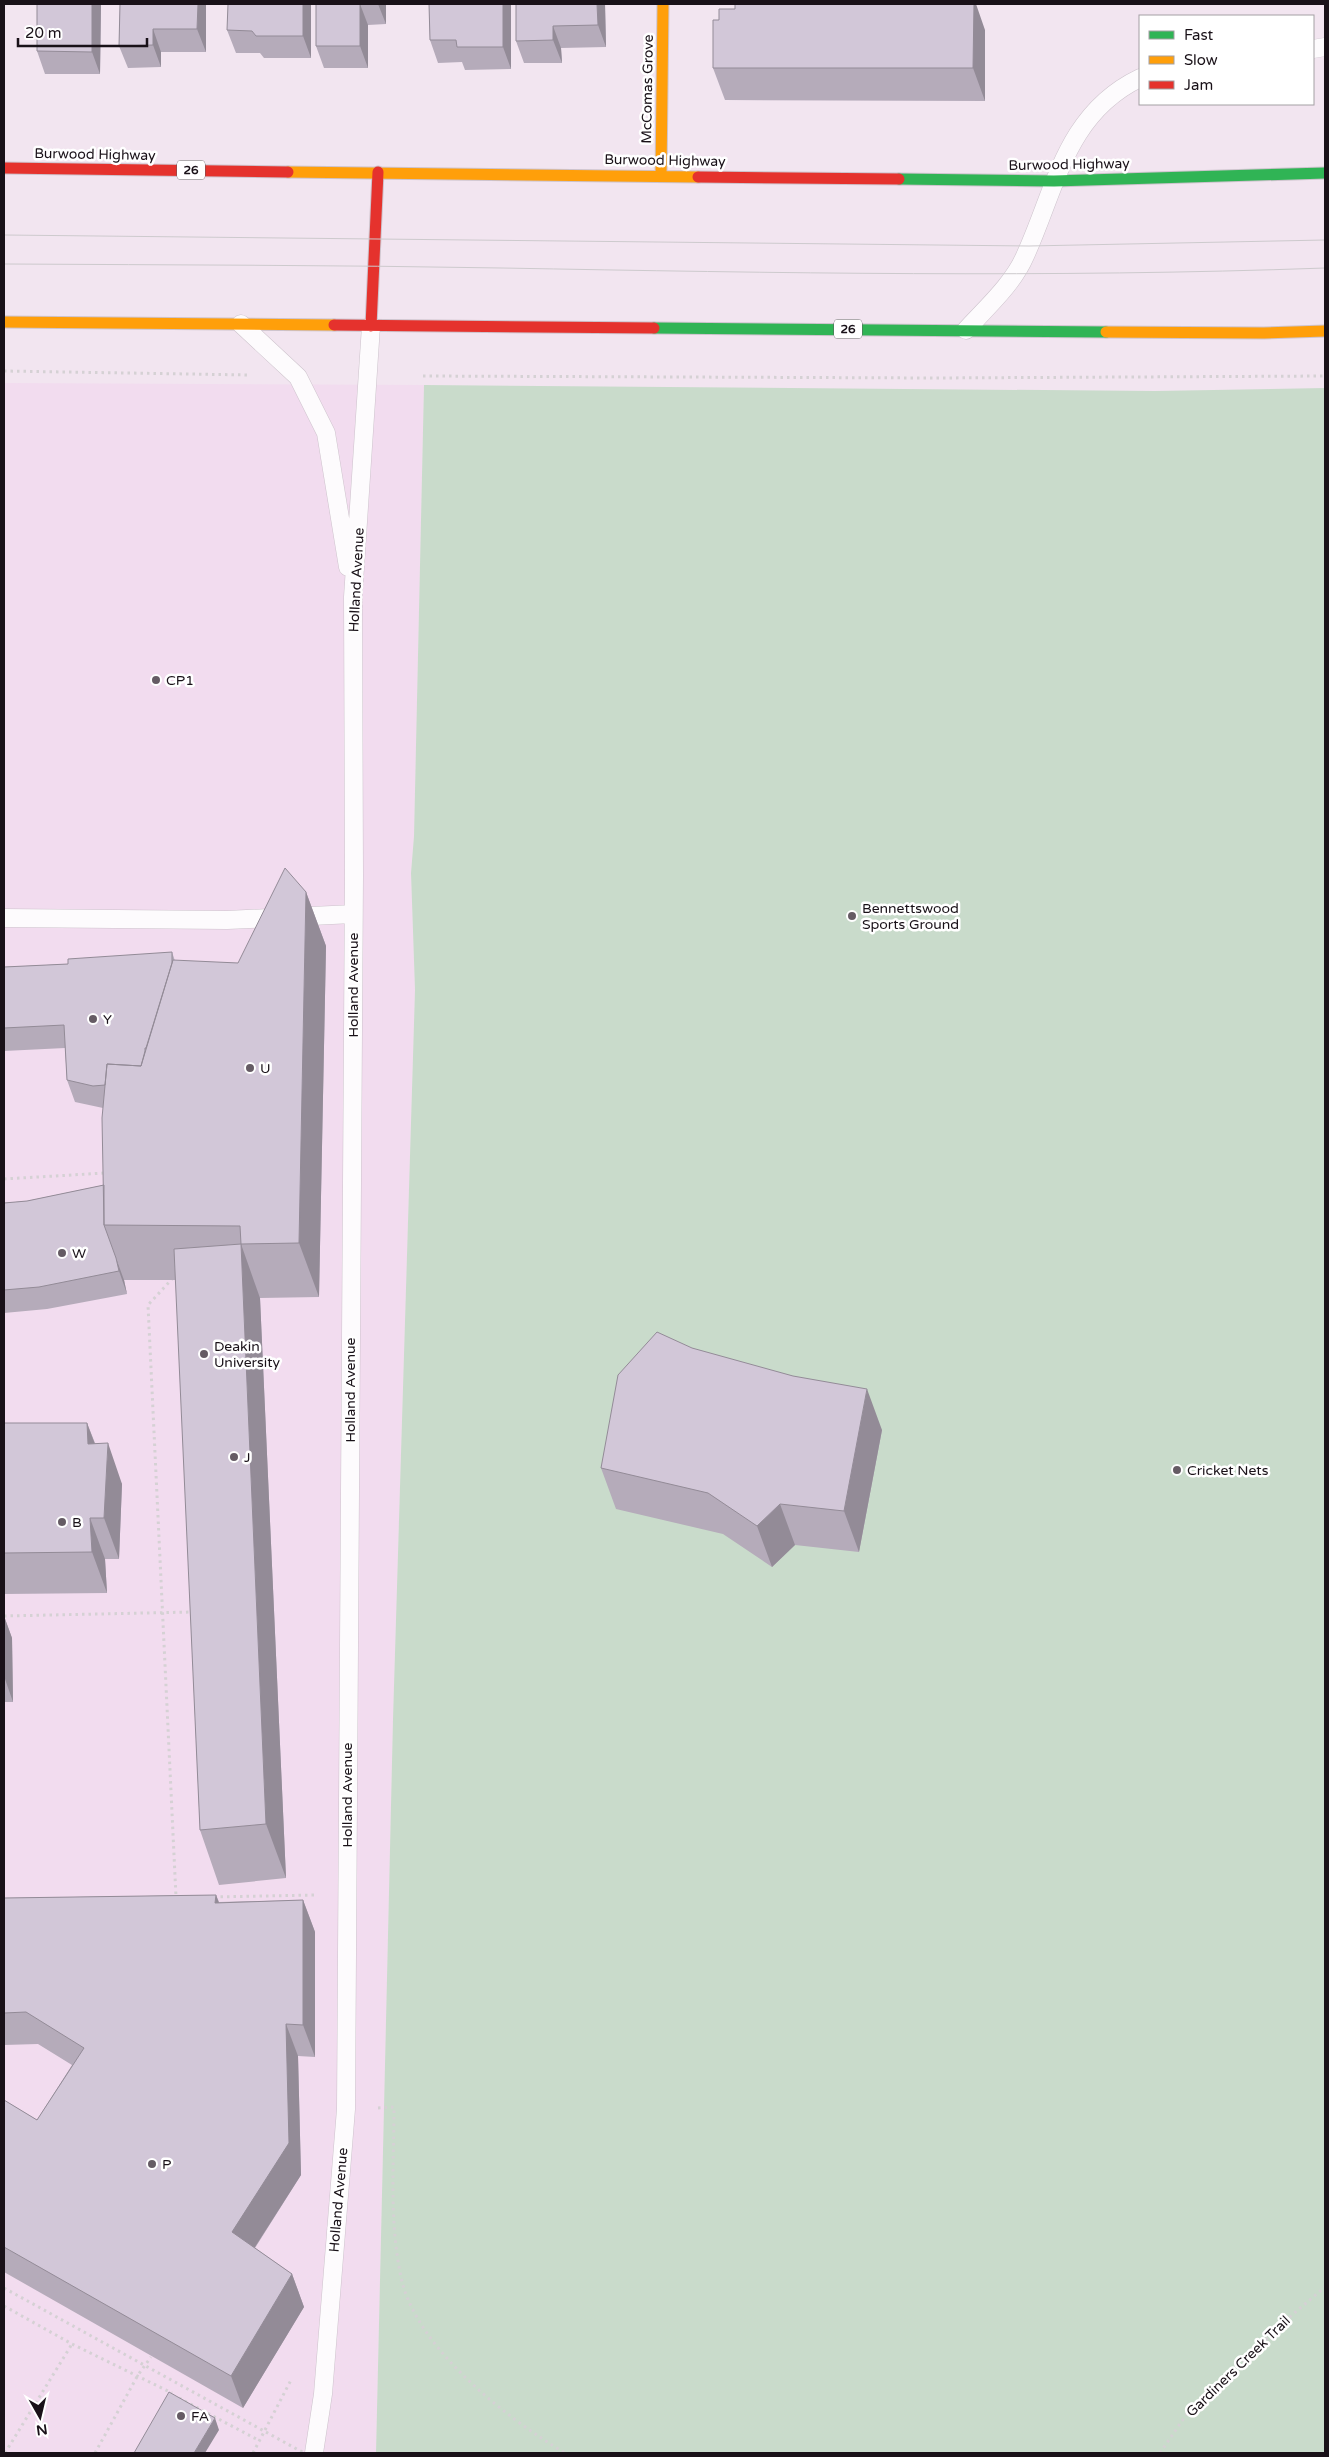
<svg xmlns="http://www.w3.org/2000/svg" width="1329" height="2457" font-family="'Varela Round',sans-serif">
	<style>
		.built { fill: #f2dcef }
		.green { fill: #c9dbcb }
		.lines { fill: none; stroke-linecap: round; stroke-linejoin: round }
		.lane-casing { stroke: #cdc3cc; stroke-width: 19 }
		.fast-casing { stroke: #cdc3cc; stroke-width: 13 }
		.slow-casing { stroke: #cdc3cc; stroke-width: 13 }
		.jam-casing { stroke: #cdc3cc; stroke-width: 13 }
		.path { stroke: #d5d1d4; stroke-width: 3; stroke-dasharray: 2.5 4; stroke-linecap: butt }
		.lane { stroke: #fdfbfd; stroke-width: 18 }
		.fast { stroke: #30b455; stroke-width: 11 }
		.slow { stroke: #ff9f0a; stroke-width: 11 }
		.jam { stroke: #e5322d; stroke-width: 11 }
		.tram { stroke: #cdcacd; stroke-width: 1 }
		.path-bridge { stroke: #d5d1d4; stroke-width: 3; stroke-dasharray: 2.5 4; stroke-linecap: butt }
		.wall { fill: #b5abba }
		.shaded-wall { fill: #938b97 }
		.building { fill: #d2c7d8; stroke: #938b97 }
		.poi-dot { fill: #655b64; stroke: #fff; stroke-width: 2 }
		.labels { text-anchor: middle; stroke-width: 5; stroke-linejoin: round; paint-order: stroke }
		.shield { fill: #fff; stroke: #5e585d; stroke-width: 1 }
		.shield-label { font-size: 12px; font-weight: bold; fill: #191118 }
		.street-label { font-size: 14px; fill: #191118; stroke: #fff }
		.poi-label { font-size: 14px; fill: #191118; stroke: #fff; text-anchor: start }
	</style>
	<rect width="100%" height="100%" fill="#f2e5f0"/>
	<path class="built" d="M 4,383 L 424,385 L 414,836 L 411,873 L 415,990 L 393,1719 L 376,2453 L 4,2453 Z"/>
	<path class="green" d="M 424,385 L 1155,391 L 1325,388 L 1325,2453 L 376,2453 L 393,1719 L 415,990 L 411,873 L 414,836 Z"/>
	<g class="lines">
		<g class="lane-casing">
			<path id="lane" d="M 1313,49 L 1325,47
				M 241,324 L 298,377 L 326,433 L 348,567
				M 966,330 C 986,308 1013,284 1025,256 C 1056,189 1065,114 1140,78
				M 4,918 L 227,920 L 353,914
				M 314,2453 L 323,2394 L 346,2109 L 354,876 L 353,597 L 371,326"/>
		</g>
		<g class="fast-casing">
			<path id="fast" d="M 899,179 L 1054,181 L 1325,173
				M 654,328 L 1106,332"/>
		</g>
		<g class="slow-casing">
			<path id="slow" d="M 288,172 L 698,177
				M 661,175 L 663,4
				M 4,322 L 334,325
				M 1106,332 L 1264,333 L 1325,331"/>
		</g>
		<g class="jam-casing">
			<path id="jam" d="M 4,168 L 288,172
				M 698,177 L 899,179
				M 334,325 L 654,328
				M 371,326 L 378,172"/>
		</g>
		<path class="path" d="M 4,371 L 249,375
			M 423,376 L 934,378 L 1325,376
			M 4,1179 L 105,1173
			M 173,1278 L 148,1305 L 176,1897
			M 4,1616 L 193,1612
			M 214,1897 L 316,1895
			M 378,2108 L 394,2107 C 394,2164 389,2221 401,2277 C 415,2347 506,2418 565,2453
			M 4,2306 L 72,2344 L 172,2393
			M 179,2398 L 260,2441
			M 5,2453 L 72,2344
			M 95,2453 L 138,2375 L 151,2357
			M 253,2453 L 291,2380
			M 1160,2453 L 1186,2415 L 1292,2315 L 1325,2287"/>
		<use href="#lane" class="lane"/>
		<use href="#fast" class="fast"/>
		<use href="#slow" class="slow"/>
		<use href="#jam" class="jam"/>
		<path class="tram" d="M 4,235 L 1029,246 L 1325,240
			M 4,264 C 170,265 336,265 502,268 C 776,273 1051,278 1325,268"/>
		<path class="path-bridge" d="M 4,2288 L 304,2453"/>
	</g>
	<path class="wall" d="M 101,4 L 100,74 L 45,74 L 37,51 Z
		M 120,4 L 206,4 L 206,52 L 161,52 L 161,67 L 128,68 L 119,46 Z
		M 311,4 L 311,58 L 264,58 L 260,53 L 236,53 L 227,30 Z
		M 316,4 L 386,4 L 386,24 L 368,25 L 368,68 L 324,68 L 316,46 Z
		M 429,4 L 511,4 L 511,69 L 465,70 L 462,62 L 438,63 L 430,40 Z
		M 516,4 L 605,4 L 606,47 L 561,48 L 562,63 L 524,63 L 516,41 Z
		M 719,20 L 985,30 L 985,101 L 725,100 L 713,68 Z
		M 306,892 L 326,946 L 319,1297 L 260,1298 L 254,1280 L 260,1298 L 286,1878 L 219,1885 L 200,1830 L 176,1280 L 124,1280 L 127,1294 L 47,1309 L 4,1313 L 4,1203 L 27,1201 L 104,1185 L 103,1108 L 75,1102 L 67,1080 L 65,1048 L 4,1051 L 4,967 L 68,964 L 172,952 L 175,961 L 238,963 Z
		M 692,1348 L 882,1430 L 859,1552 L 795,1545 L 772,1567 L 723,1534 L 616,1509 L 601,1468 Z
		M 4,1423 L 87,1423 L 95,1443 L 122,1484 L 119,1559 L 105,1559 L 107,1593 L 4,1594 Z
		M 4,1616 L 12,1638 L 13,1702 L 4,1702 Z
		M 216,1895 L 219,1902 L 303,1900 L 315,1932 L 315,2057 L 298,2056 L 301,2175 L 255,2248 L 292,2274 L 304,2307 L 243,2408 L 4,2272 L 4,2100 L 37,2120 L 72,2065 L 38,2044 L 4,2045 L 4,1898 Z"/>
	<path class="shaded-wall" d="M 92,4 L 101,4 L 100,74 L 92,52 Z
		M 198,4 L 206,4 L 206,52 L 197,29 Z
		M 303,4 L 311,4 L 311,58 L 303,36 Z
		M 360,4 L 368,25 L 368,68 L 360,46 Z
		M 378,4 L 386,4 L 386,24 Z
		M 503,4 L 511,4 L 511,69 L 503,47 Z
		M 597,4 L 605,4 L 606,47 L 598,25 Z
		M 964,4 L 976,4 L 985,30 L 985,101 L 973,68 Z
		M 553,26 L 561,48 L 562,63 L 553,40 Z
		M 153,29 L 161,52 L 161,67 L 153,45 Z
		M 306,892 L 326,946 L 319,1297 L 299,1243 Z
		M 241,1244 L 260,1298 L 286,1878 L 266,1824 Z
		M 116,1258 L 124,1280 L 127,1294 L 119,1271 Z
		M 867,1389 L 882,1430 L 859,1552 L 844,1511 Z
		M 87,1423 L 102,1463 L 88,1444 Z
		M 108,1443 L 122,1484 L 119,1559 L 104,1518 Z
		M 780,1504 L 795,1545 L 772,1567 L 757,1526 Z
		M 90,1518 L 105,1559 L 107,1593 L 92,1552 Z
		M 4,1616 L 12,1638 L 13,1702 L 5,1679 Z
		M 216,1895 L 228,1927 L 215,1903 Z
		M 303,1900 L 315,1932 L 315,2057 L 303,2025 Z
		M 286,2024 L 298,2056 L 301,2175 L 244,2264 L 232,2232 Z
		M 292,2274 L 304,2307 L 243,2408 L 231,2376 Z
		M 215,2418 L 219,2430 L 205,2453 L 194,2453 Z"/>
	<path class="building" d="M 37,4 L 92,4 L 92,52 L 37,51 Z
		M 120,4 L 198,4 L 197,29 L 153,29 L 153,45 L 119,46 Z
		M 228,4 L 303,4 L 303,36 L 256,36 L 252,31 L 227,30 Z
		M 316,4 L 360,4 L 360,46 L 316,46 Z
		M 429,4 L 503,4 L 503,47 L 457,47 L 456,40 L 430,40 Z
		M 516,4 L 597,4 L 598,25 L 553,26 L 553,40 L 516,41 Z
		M 735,4 L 974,4 L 973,68 L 713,68 L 713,20 L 719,20 L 719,9 L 735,9 Z
		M 285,868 L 306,892 L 299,1243 L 241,1244 L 240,1226 L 104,1225 L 102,1118 L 107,1064 L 141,1066 L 173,960 L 238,963 Z
		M 172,952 L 172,963 L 146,1048 L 145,1048 L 145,1051 L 141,1066 L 107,1064 L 105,1085 L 93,1086 L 67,1080 L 64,1025 L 4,1028 L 4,967 L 68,964 L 68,959 Z
		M 104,1185 L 104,1225 L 116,1258 L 119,1271 L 39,1287 L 4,1290 L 4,1203 L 27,1201 Z
		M 241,1244 L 266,1824 L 200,1830 L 174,1249 Z
		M 657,1332 L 692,1348 L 793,1376 L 867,1389 L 844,1511 L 780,1504 L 757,1526 L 708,1493 L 601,1468 L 618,1375 Z
		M 4,1423 L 87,1423 L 88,1444 L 108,1443 L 104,1518 L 90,1518 L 92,1552 L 4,1553 Z
		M 4,1624 L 5,1679 L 4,1679 Z
		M 216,1895 L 215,1903 L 303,1900 L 303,2025 L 286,2024 L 289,2143 L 232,2232 L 292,2274 L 231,2376 L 4,2247 L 4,2100 L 37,2120 L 84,2048 L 26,2012 L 4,2013 L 4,1898 Z
		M 169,2392 L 215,2418 L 194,2453 L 134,2453 Z"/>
	<g class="poi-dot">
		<circle cx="156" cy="680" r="5"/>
		<circle cx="852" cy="916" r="5"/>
		<circle cx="93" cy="1019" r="5"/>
		<circle cx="250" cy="1068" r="5"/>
		<circle cx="62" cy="1253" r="5"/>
		<circle cx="204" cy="1354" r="5"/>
		<circle cx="234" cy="1457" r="5"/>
		<circle cx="1177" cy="1470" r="5"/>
		<circle cx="62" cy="1522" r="5"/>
		<circle cx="152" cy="2164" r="5"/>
		<circle cx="181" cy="2416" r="5"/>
	</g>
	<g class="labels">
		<g class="shield">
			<rect x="177" y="160.5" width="28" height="19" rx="4"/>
			<rect x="834" y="319.5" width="28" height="19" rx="4"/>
		</g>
		<g class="shield-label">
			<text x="191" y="174">26</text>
			<text x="848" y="333">26</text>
		</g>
		<g class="street-label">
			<text transform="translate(647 89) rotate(-89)" y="5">McComas Grove</text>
			<text transform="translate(95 154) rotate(1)" y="5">Burwood Highway</text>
			<text transform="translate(665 160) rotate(1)" y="5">Burwood Highway</text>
			<text transform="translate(1069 164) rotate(-1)" y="5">Burwood Highway</text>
			<text transform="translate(356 580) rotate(-87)" y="5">Holland Avenue</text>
			<text transform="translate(353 985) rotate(-90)" y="5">Holland Avenue</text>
			<text transform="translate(350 1390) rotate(-90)" y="5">Holland Avenue</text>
			<text transform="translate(347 1795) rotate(-90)" y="5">Holland Avenue</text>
			<text transform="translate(338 2200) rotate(-85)" y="5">Holland Avenue</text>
			<text transform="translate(1238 2366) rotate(-44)" y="5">Gardiners Creek Trail</text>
		</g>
		<g class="poi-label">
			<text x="166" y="685">CP1</text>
			<text x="862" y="913">Bennettswood<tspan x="862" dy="16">Sports Ground</tspan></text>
			<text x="103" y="1024">Y</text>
			<text x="260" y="1073">U</text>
			<text x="72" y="1258">W</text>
			<text x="214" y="1351">Deakin<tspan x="214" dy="16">University</tspan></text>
			<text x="244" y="1462">J</text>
			<text x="1187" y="1475">Cricket Nets</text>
			<text x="72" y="1527">B</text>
			<text x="162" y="2169">P</text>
			<text x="191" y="2421">FA</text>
		</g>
	</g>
	<rect width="1329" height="2457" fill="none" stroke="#191118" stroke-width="10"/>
	<rect x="1139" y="15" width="175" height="90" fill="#ffffff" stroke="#a3a0a3"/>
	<rect x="1149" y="31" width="25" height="8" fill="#30b455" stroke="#a3a0a3"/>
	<text x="1184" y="40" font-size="15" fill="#191118">Fast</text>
	<rect x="1149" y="56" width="25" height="8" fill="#ff9f0a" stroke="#a3a0a3"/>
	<text x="1184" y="65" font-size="15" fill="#191118">Slow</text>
	<rect x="1149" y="81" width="25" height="8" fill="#e5322d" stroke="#a3a0a3"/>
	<text x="1184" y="90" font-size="15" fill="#191118">Jam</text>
	<g transform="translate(40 2417) rotate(172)" stroke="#ffffff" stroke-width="4" paint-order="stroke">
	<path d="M0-4L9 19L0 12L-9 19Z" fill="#191118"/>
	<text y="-8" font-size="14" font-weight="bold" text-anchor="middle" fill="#191118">N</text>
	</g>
	<path d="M18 38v8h129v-8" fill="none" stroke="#191118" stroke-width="2.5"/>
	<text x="25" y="38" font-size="15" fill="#191118" stroke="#ffffff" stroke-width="4" paint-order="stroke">20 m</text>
</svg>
